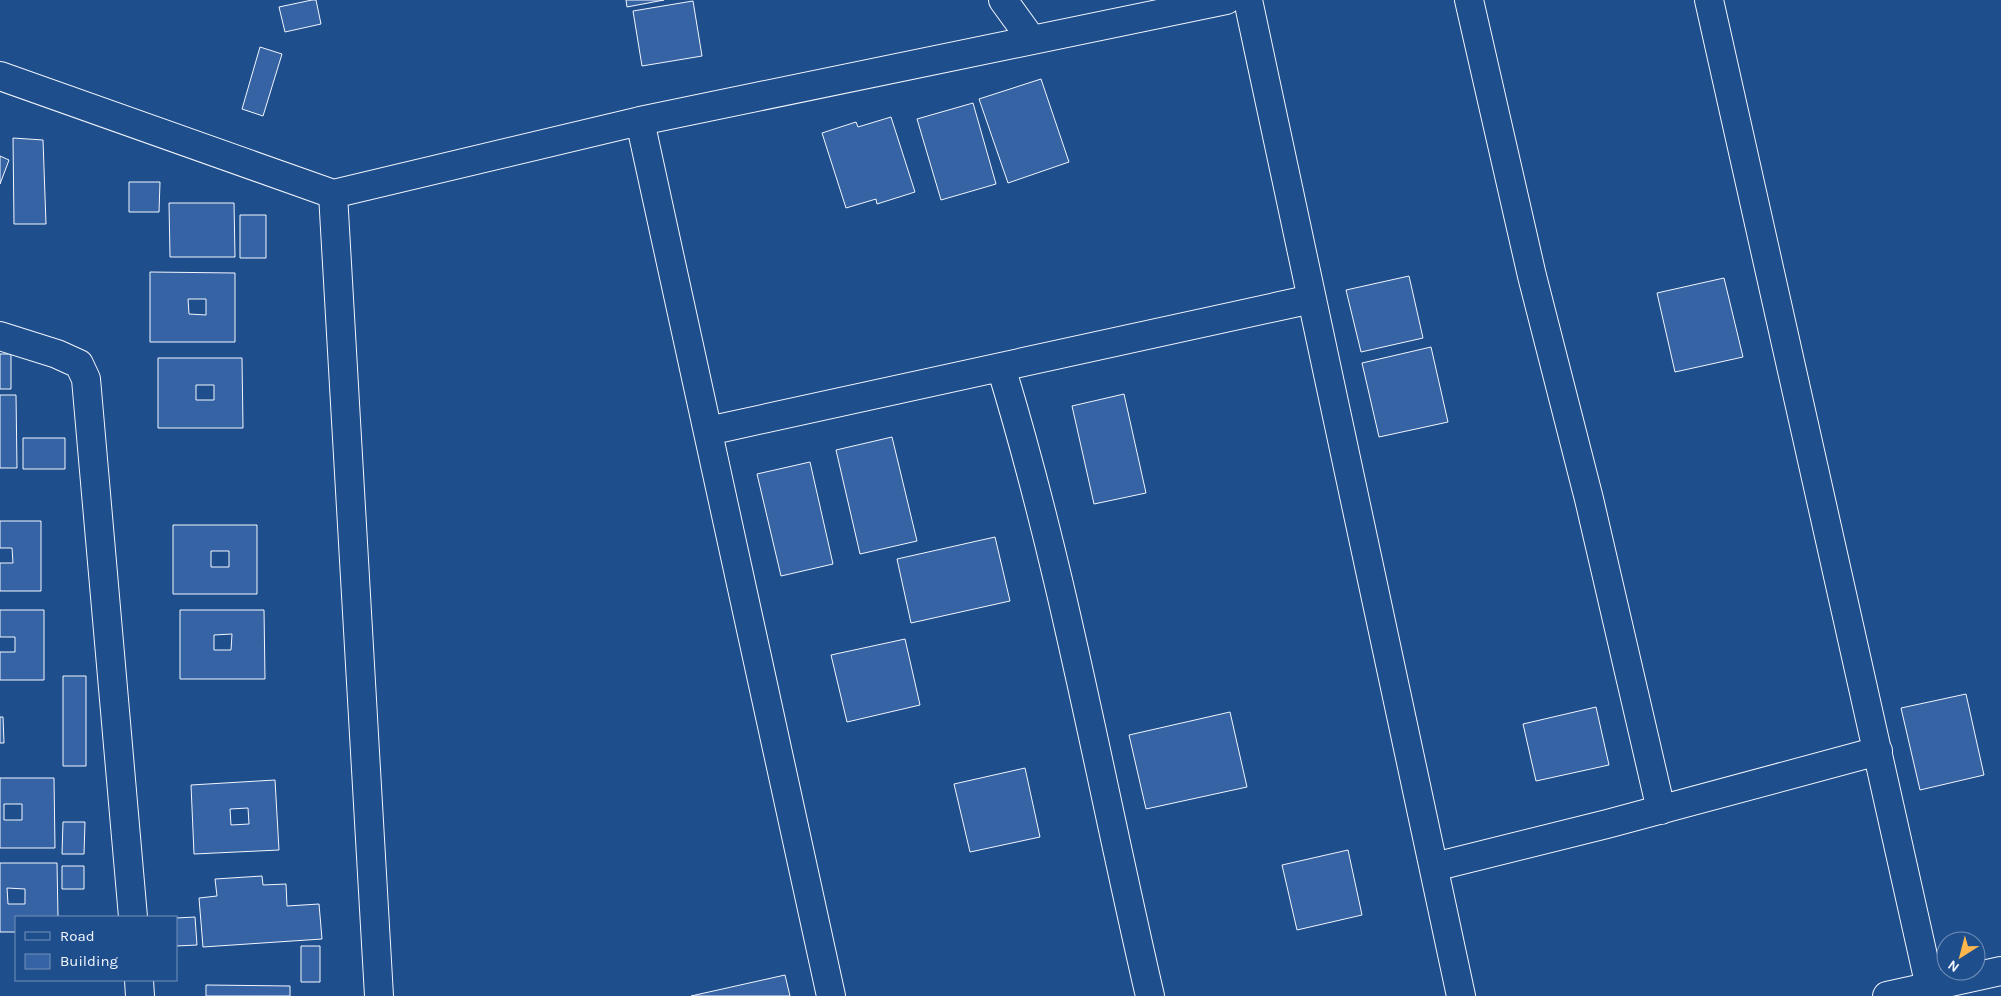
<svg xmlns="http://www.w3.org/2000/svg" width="2001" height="996" font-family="Karla,sans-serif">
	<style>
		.building { fill: #3563a3; stroke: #f2f6ff; fill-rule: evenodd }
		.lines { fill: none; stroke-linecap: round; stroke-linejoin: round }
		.minor-casing { stroke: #f2f6ff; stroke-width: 30 }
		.minor { stroke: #1f4e8c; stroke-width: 28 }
	</style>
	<rect width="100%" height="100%" fill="#1f4e8c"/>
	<path class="building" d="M 312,0 L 316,0 L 321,24 L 285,32 L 279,7 Z
		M 626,0 L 664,0 L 627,7 Z
		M 693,1 L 702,56 L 642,66 L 633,11 Z
		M 260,47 L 282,54 L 263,116 L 242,109 Z
		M 1041,79 L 1069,162 L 1008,183 L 979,99 Z
		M 973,103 L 996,184 L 941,200 L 917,119 Z
		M 891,117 L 915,192 L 877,204 L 876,199 L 846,208 L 822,133 L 856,122 L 858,127 Z
		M 13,138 L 43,140 L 46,224 L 14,224 Z
		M 0,156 L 9,160 L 0,184 Z
		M 129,182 L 160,182 L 159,212 L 129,212 Z
		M 169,203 L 234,203 L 235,257 L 170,257 Z
		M 240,215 L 266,215 L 266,258 L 240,258 Z
		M 150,272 L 235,273 L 235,342 L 150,342 ZM 188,299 L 206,299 L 206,315 L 189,314 Z
		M 1409,276 L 1423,338 L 1361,352 L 1346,290 Z
		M 1724,278 L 1743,357 L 1675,372 L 1657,293 Z
		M 1431,347 L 1448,422 L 1379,437 L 1362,363 Z
		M 0,354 L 11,354 L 11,389 L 0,389 Z
		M 158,358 L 242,358 L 243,428 L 158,428 ZM 196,385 L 214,385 L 214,400 L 196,400 Z
		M 1124,394 L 1146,493 L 1094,504 L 1072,406 Z
		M 0,395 L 16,395 L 17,468 L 0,468 Z
		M 892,437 L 917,541 L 860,554 L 836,450 Z
		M 23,438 L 65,438 L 65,469 L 23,469 Z
		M 810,462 L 833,564 L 781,576 L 757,474 Z
		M 0,521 L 41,521 L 41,591 L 0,591 L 0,563 L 13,563 L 12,548 L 0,548 Z
		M 173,525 L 257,525 L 257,594 L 173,594 ZM 211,551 L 229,551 L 229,567 L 211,567 Z
		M 995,537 L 1010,601 L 911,623 L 897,559 Z
		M 0,610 L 44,610 L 44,680 L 0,680 L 0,652 L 15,652 L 15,637 L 0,637 Z
		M 180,610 L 264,610 L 265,679 L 180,679 ZM 232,634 L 231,650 L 214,650 L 214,635 Z
		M 905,639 L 920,705 L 847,722 L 831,655 Z
		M 63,676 L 86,676 L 86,766 L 63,766 Z
		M 1966,694 L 1984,775 L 1920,790 L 1901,708 Z
		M 1596,707 L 1609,765 L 1536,781 L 1523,724 Z
		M 1230,712 L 1247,787 L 1146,809 L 1129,735 Z
		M 0,717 L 3,717 L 4,743 L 0,743 Z
		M 1025,768 L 1040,837 L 970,852 L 954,784 Z
		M 0,778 L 54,778 L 55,848 L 0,848 ZM 4,804 L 22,804 L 22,820 L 4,820 Z
		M 275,780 L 279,850 L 194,854 L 191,785 ZM 248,808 L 249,824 L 231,825 L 230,809 Z
		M 63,822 L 85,822 L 84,854 L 62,854 Z
		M 1348,850 L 1362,915 L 1297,930 L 1282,865 Z
		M 0,863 L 57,863 L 58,917 L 16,917 L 16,932 L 0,932 ZM 7,888 L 25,889 L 25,904 L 8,904 Z
		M 62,866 L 84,866 L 84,889 L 62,889 Z
		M 262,876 L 263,885 L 286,884 L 287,906 L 319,904 L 322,939 L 203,947 L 199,898 L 217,896 L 215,879 Z
		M 195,917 L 197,945 L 176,946 L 176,918 Z
		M 301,946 L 320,946 L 320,982 L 301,982 Z
		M 785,975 L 790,996 L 691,996 Z
		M 206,985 L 290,986 L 290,996 L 206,996 Z"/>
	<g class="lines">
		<g class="minor-casing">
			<path id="minor" d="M 1003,0 L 1032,40
				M 1248,0 L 1461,996
				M 1469,0 L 1532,276 L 1589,499 L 1661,810
				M 1709,0 L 1932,996
				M 0,76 L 333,194 L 379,996
				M 640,121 L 831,996
				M 333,194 L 640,121 L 1226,0
				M 0,336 L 57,354 L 79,364 L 86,379 L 133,917
				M 1001,367 C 1064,573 1101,786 1150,996
				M 708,431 L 1312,299
				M 1434,867 L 1607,824 L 1878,751
				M 139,980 L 140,996
				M 1887,996 L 2001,971"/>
		</g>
		<use href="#minor" class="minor"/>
	</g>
	<rect x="15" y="916" width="162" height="65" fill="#1f4e8c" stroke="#7391ba"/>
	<rect x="25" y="932" width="25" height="8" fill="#1f4e8c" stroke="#7391ba"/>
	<text x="60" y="941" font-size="15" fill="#f2f6ff">Road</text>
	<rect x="25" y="954" width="25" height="15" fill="#3563a3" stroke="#7391ba"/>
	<text x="60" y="966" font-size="15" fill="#f2f6ff">Building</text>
	<g transform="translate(1961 956) rotate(216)"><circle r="24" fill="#1f4e8c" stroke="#7391ba"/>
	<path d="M0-4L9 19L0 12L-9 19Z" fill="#ffb74d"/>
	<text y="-8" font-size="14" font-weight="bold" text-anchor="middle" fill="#f2f6ff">N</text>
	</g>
</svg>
